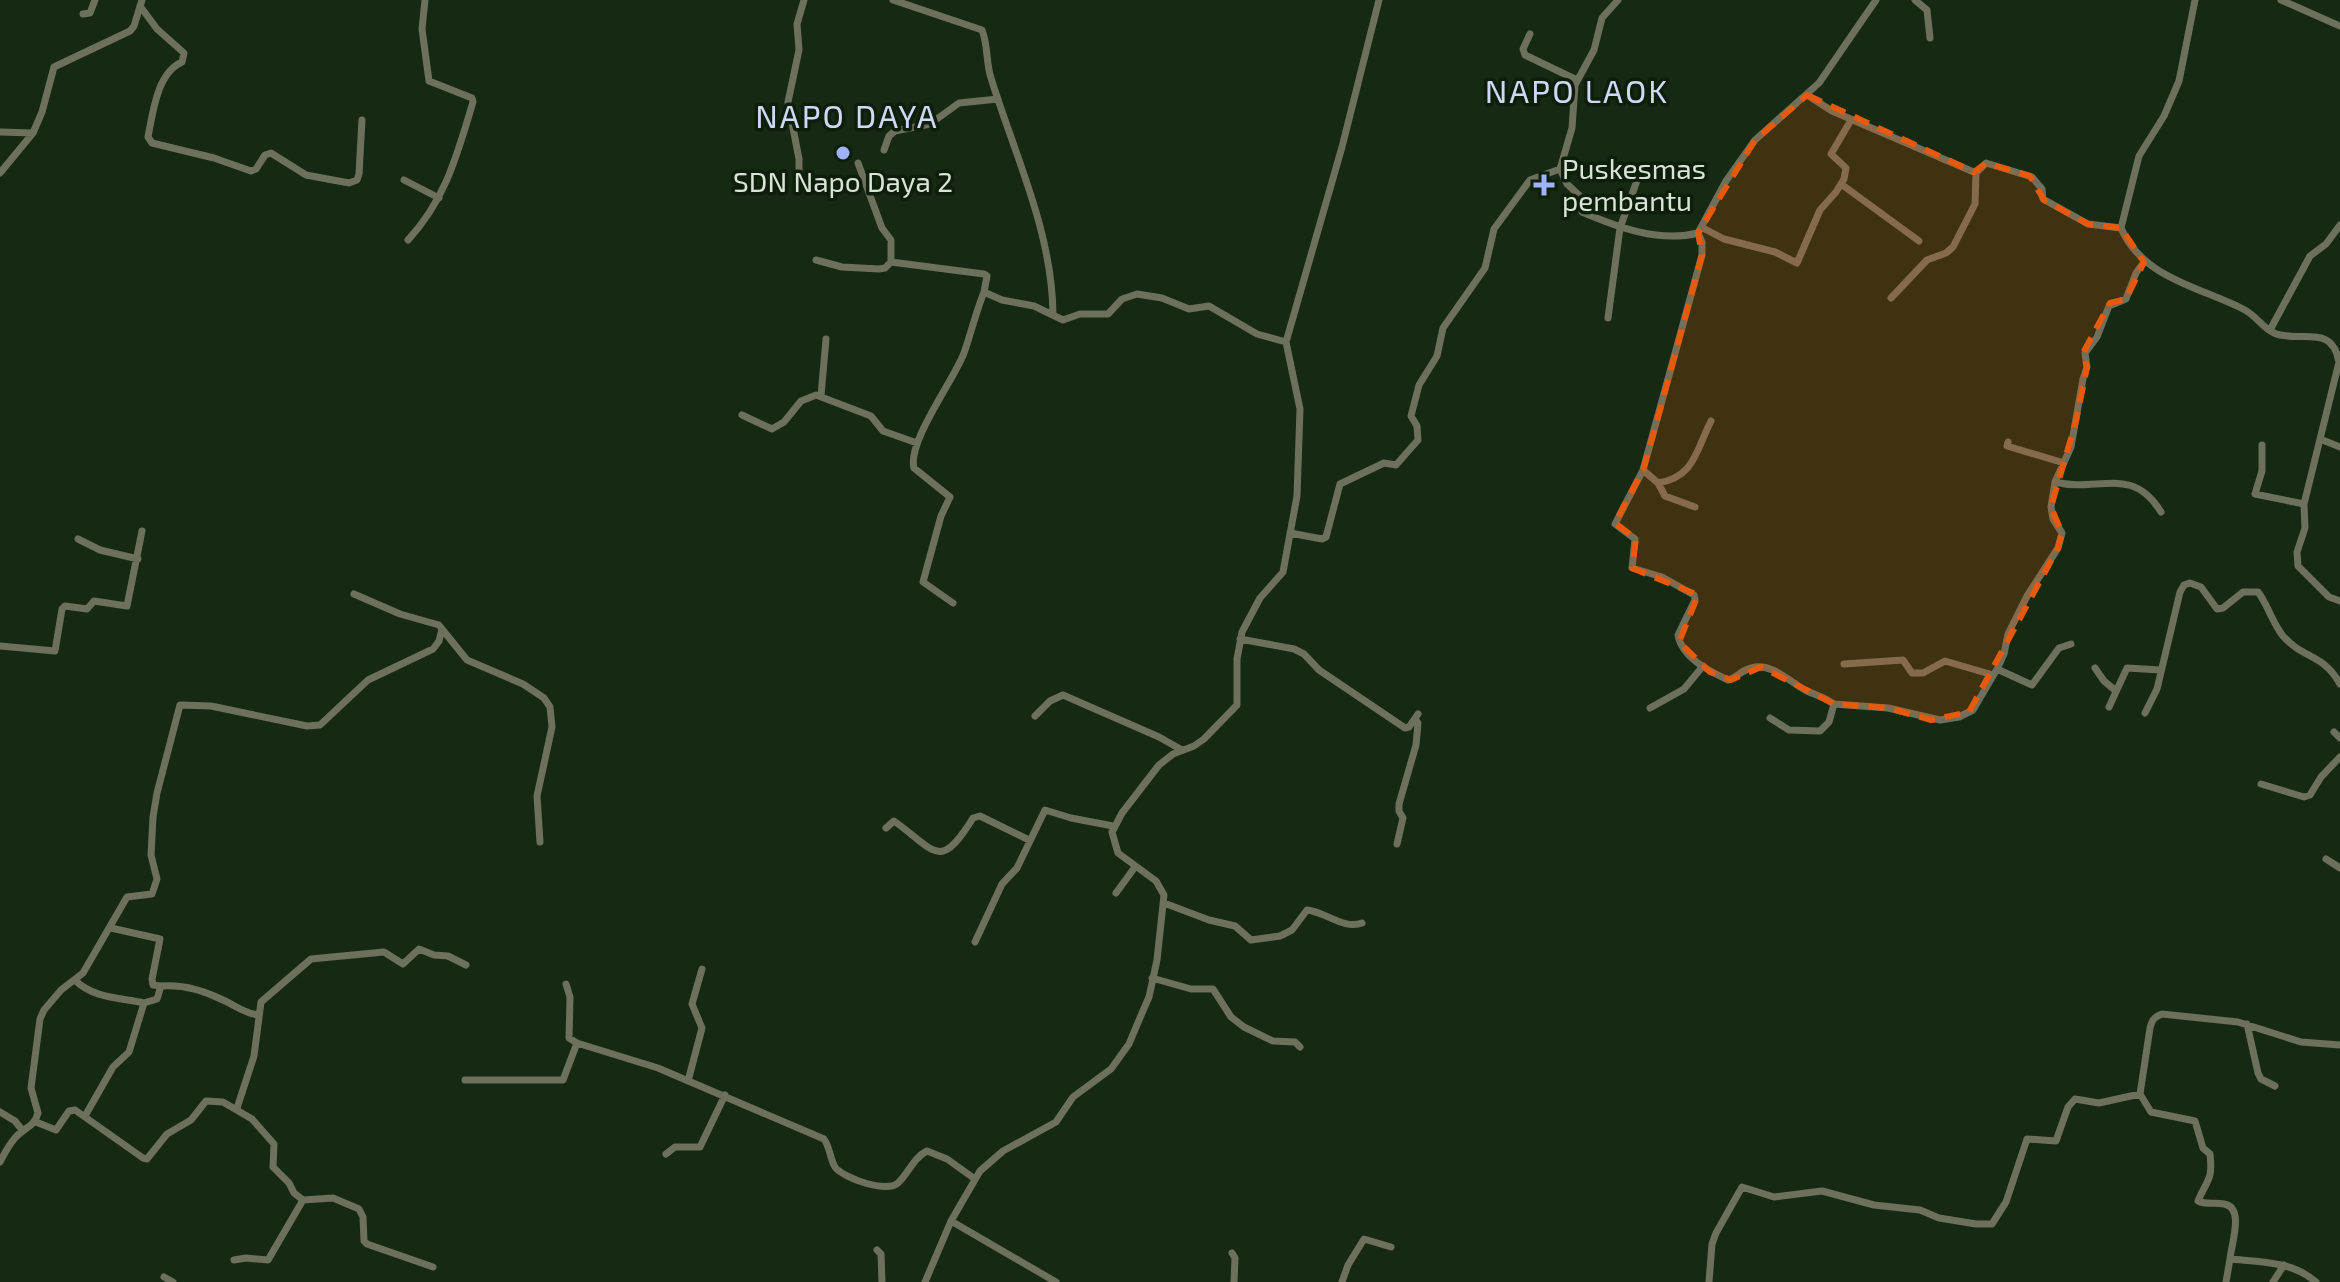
<svg xmlns="http://www.w3.org/2000/svg" width="2340" height="1282" font-family="'Exo 2',sans-serif">
	<style>
		.lines { fill: none; stroke-linecap: round; stroke-linejoin: round }
		.minor { stroke: #6d705d; stroke-width: 7 }
		.marked { fill: #e8590c; fill-opacity: 0.2; stroke: #e8590c; stroke-width: 6; stroke-dasharray: 16 10; stroke-linejoin: round }
		.poi-dot { fill: #a1b2fd; stroke: #0d1f0a; stroke-width: 3 }
		.labels { text-anchor: middle; stroke-width: 7; stroke-linejoin: round; paint-order: stroke }
		.poi-label { font-size: 28px; fill: #d8e4d6; stroke: #0d1f0a; text-anchor: start }
		.quarter-label { font-size: 32px; letter-spacing: 2px; fill: #d1d8f5; stroke: #0d1f0a }
	</style>
	<rect width="100%" height="100%" fill="#162913"/>
	<g class="lines">
		<path class="minor" d="M 804,0 L 797,24 L 799,50 L 788,102 L 799,159 L 799,180 L 804,183 L 824,181
			M 893,0 L 982,30 C 988,45 986,63 991,78 C 1015,156 1052,231 1053,314
			M 1618,0 L 1602,18 L 1594,50 L 1575,85 L 1572,128 L 1560,169 L 1567,184 L 1581,197 L 1580,208 L 1582,212 C 1617,227 1659,243 1698,233 L 1726,181 L 1755,140 L 1819,83 L 1876,0
			M 1915,0 L 1927,10 L 1930,38
			M 2281,0 L 2340,26
			M 140,6 L 157,29 L 184,53 L 182,62 C 157,73 153,112 148,137 L 152,143 L 214,158 L 251,171 L 256,169 L 265,155 L 271,153 L 306,175 L 349,183 L 357,180 L 359,174 L 362,120
			M 83,14 L 90,13 L 95,0
			M 1530,34 L 1523,49 L 1525,55 L 1577,80
			M 1807,95 L 1832,111 L 1976,173
			M 0,132 L 33,133
			M 884,150 L 889,136 L 895,131 L 930,124 L 959,103 L 998,99
			M 858,163 L 882,228 L 891,240 L 891,262 L 984,274 L 987,276 L 984,292 L 1002,300 L 1034,306 L 1063,320 L 1080,314 L 1108,314 L 1122,299 L 1137,294 L 1162,298 L 1189,309 L 1209,306 L 1257,334 L 1286,342
			M 0,173 L 33,133 L 42,112 L 54,67 L 130,31 L 134,26 L 142,0
			M 404,180 L 439,198
			M 1841,184 L 1919,241
			M 1701,227 L 1724,239 L 1775,252 L 1797,263 L 1820,210 L 1836,192 L 1844,179 L 1846,168 L 1831,154 L 1851,120
			M 2121,228 L 2139,156 L 2164,116 L 2179,81 L 2195,0
			M 1698,233 L 1702,242 L 1702,255 L 1643,470 L 1615,524 L 1635,539 L 1632,568 L 1662,577 L 1694,595 L 1695,600 L 1678,635 C 1682,658 1709,671 1728,680 C 1736,678 1742,670 1751,668 C 1771,662 1789,681 1805,690 C 1817,696 1821,695 1834,704
			M 408,240 C 446,199 457,155 473,102 L 472,98 L 429,81 L 422,29 L 425,0
			M 816,260 L 842,267 L 879,269 L 885,268 L 891,262
			M 1891,298 L 1927,260 L 1946,253 L 1953,247 L 1975,204 L 1976,173 L 1986,163 L 2032,177 L 2042,189 L 2043,199 L 2088,224 L 2121,228 C 2143,279 2201,287 2245,310 C 2256,316 2263,328 2274,333 C 2299,344 2332,322 2339,362 L 2304,504 L 2305,528 L 2297,552 L 2298,566 L 2329,597 L 2340,601
			M 1608,318 L 1620,228 L 1640,172
			M 2270,330 L 2310,256 L 2326,244 L 2340,225
			M 821,396 L 826,339
			M 742,415 L 772,429 L 784,422 L 801,401 L 816,395 L 871,416 L 883,431 L 917,443
			M 2320,439 L 2340,447
			M 2008,442 L 2007,446 L 2064,463
			M 2262,445 L 2262,471 L 2255,494 L 2304,504
			M 1643,470 L 1658,483 L 1665,496 L 1695,507
			M 2055,482 C 2097,493 2132,464 2161,512
			M 1658,483 C 1695,477 1696,450 1711,421
			M 1290,533 L 1322,539 L 1326,537 L 1340,484 L 1384,463 L 1396,465 L 1418,440 L 1417,426 L 1411,416 L 1419,385 L 1437,356 L 1443,328 L 1485,268 L 1494,229 L 1530,180 L 1560,169
			M 78,539 L 100,550 L 138,559
			M 953,603 L 923,582 L 941,516 L 950,497 L 914,468 C 907,442 954,380 964,353 C 971,333 976,312 984,292
			M 442,629 L 467,660 L 523,684 L 544,698 L 550,707 L 552,727 L 537,796 L 540,842
			M 1240,639 L 1294,649 L 1304,654 L 1319,670 L 1405,728 L 1409,727 L 1418,714
			M 0,646 L 55,651 L 62,609 L 65,606 L 87,609 L 94,601 L 127,606 L 142,531
			M 1844,664 L 1903,660 L 1912,673 L 1923,673 L 1945,661 L 1993,675
			M 2095,668 L 2104,681 L 2116,691
			M 1997,669 L 2032,685 L 2059,648 L 2071,644
			M 2109,707 L 2127,668 L 2160,670
			M 1650,708 L 1684,689 L 1703,666
			M 2145,713 L 2157,689 L 2180,592 L 2184,585 L 2190,583 L 2201,587 L 2217,609 L 2223,608 L 2243,592 L 2258,592 C 2268,605 2272,622 2283,636 C 2303,659 2324,654 2340,684
			M 1035,716 L 1050,701 L 1063,695 L 1159,737 L 1182,750
			M 1770,718 L 1789,730 L 1820,731 L 1829,722 L 1834,704 L 1888,708 L 1940,720 L 1959,717 L 1973,710 L 1997,669 L 2004,654 L 2008,634 L 2027,596 L 2058,548 L 2062,533 L 2053,519 L 2051,507 L 2055,482 L 2071,447 L 2083,379 L 2087,367 L 2085,353 L 2097,337 L 2109,306 L 2126,299 L 2136,273 L 2144,262
			M 2334,732 L 2340,738
			M 2261,784 L 2304,797 L 2310,795 L 2321,777 L 2340,757
			M 886,828 L 894,821 C 935,850 939,873 973,818 L 980,816 L 1029,840
			M 1397,844 L 1403,818 L 1399,811 L 1399,804 L 1416,745 L 1418,723 L 1415,719
			M 2326,859 L 2340,868
			M 1116,893 L 1135,867
			M 1164,903 L 1209,920 L 1235,926 L 1251,940 L 1280,936 L 1292,930 L 1307,910 C 1326,912 1344,930 1362,923
			M 975,942 L 1002,884 L 1017,868 L 1045,810 L 1071,818 L 1113,826
			M 1152,978 L 1191,989 L 1213,989 L 1231,1017 L 1244,1027 L 1273,1041 L 1295,1042 L 1300,1047
			M 75,980 C 92,998 121,998 144,1003
			M 566,984 L 570,997 L 569,1038 L 577,1043
			M 161,986 C 183,984 203,990 223,1000 C 236,1006 244,1013 258,1015
			M 2247,1024 L 2258,1073 L 2261,1079 L 2275,1086
			M 465,1080 L 563,1080 L 577,1043 L 658,1068 L 824,1139 C 830,1147 830,1159 835,1167 C 844,1179 887,1193 898,1183 C 909,1173 913,1158 927,1151 L 947,1159 L 975,1179
			M 688,1081 L 702,1028 L 692,1004 L 702,969
			M 2140,1094 L 2151,1112 L 2195,1121 L 2203,1148 L 2210,1154 C 2213,1181 2207,1179 2198,1201 C 2206,1205 2215,1202 2224,1204 C 2245,1207 2231,1245 2230,1259 C 2260,1262 2292,1261 2316,1282
			M 237,1108 L 254,1056 L 261,1002 L 311,959 L 384,952 L 403,964 L 419,949 L 434,955 L 448,956 L 466,965
			M 0,1112 L 15,1121 L 23,1131
			M 85,1116 L 113,1067 L 129,1052 L 144,1003 L 157,999 L 161,986 L 153,985 L 152,979 L 160,939 L 111,928
			M 36,1122 L 56,1130 L 69,1111 L 75,1110 L 143,1158 L 147,1159 L 167,1134 L 191,1120 L 206,1101 L 223,1102 L 252,1119 L 274,1144 L 273,1167 L 289,1183 L 294,1193 L 303,1200 L 333,1198 L 359,1209 L 363,1217 L 364,1241 L 367,1244 L 433,1267
			M 666,1154 L 675,1147 L 700,1147 L 725,1095
			M 0,1162 C 4,1154 9,1145 15,1138 C 24,1127 34,1128 38,1113 L 31,1088 L 40,1019 L 44,1010 L 61,990 L 83,973 L 127,897 L 152,894 L 157,879 L 151,855 L 153,817 L 157,793 L 180,705 L 211,706 L 307,726 L 320,725 L 368,680 L 433,649 L 439,641 L 442,629 L 439,625 L 400,614 L 354,594
			M 951,1221 L 1056,1282
			M 877,1250 L 881,1254 L 882,1282
			M 1232,1253 L 1235,1258 L 1234,1282
			M 234,1260 L 246,1258 L 268,1260 L 303,1200
			M 164,1277 L 173,1282
			M 925,1282 L 951,1221 L 980,1171 L 1003,1151 L 1056,1122 L 1073,1097 L 1111,1069 L 1129,1044 L 1142,1013 L 1149,997 L 1157,960 L 1164,895 L 1156,881 L 1118,853 L 1112,832 L 1122,813 L 1159,765 L 1173,754 L 1194,746 L 1204,739 L 1237,705 L 1237,659 L 1242,632 L 1260,598 L 1283,572 L 1297,496 L 1300,409 L 1286,342 L 1342,147 L 1379,0
			M 1342,1282 L 1348,1265 L 1364,1239 L 1391,1247
			M 1709,1282 L 1712,1244 L 1716,1233 L 1742,1187 L 1774,1197 L 1822,1191 L 1874,1205 L 1920,1210 L 1939,1218 L 1976,1224 L 1992,1224 L 2006,1202 L 2027,1139 L 2056,1141 L 2068,1107 L 2075,1099 L 2099,1103 L 2140,1094 L 2150,1028 C 2152,1020 2154,1017 2162,1014 L 2238,1022 L 2301,1042 L 2340,1045
			M 2226,1282 L 2230,1259
			M 2273,1282 L 2284,1265"/>
	</g>
	<path class="marked" d="M 1807,95 L 1974,172 L 1986,163 L 2030,176 L 2044,200 L 2088,224 L 2121,228 L 2144,262 L 2126,299 L 2110,303 L 2083,353 L 2087,367 L 2076,421 L 2051,507 L 2062,533 L 2058,548 L 1969,712 L 1931,720 L 1888,708 L 1834,704 L 1761,667 L 1731,680 L 1710,672 L 1679,642 L 1698,595 L 1632,568 L 1636,539 L 1615,523 L 1643,470 L 1655,428 L 1702,255 L 1698,233 L 1755,140 Z"/>
	<g class="poi-dot">
		<circle cx="843" cy="153" r="8"/>
		<path d="M1540 173h8v8h8v8h-8v8h-8v-8h-8v-8h8z"/>
	</g>
	<g class="labels">
		<g class="poi-label">
			<text x="1562" y="179">Puskesmas<tspan x="1562" dy="32">pembantu</tspan></text>
			<text x="843" y="192" text-anchor="middle">SDN Napo Daya 2</text>
		</g>
		<g class="quarter-label">
			<text x="1577" y="103">NAPO LAOK</text>
			<text x="847" y="128">NAPO DAYA</text>
		</g>
	</g>
</svg>
